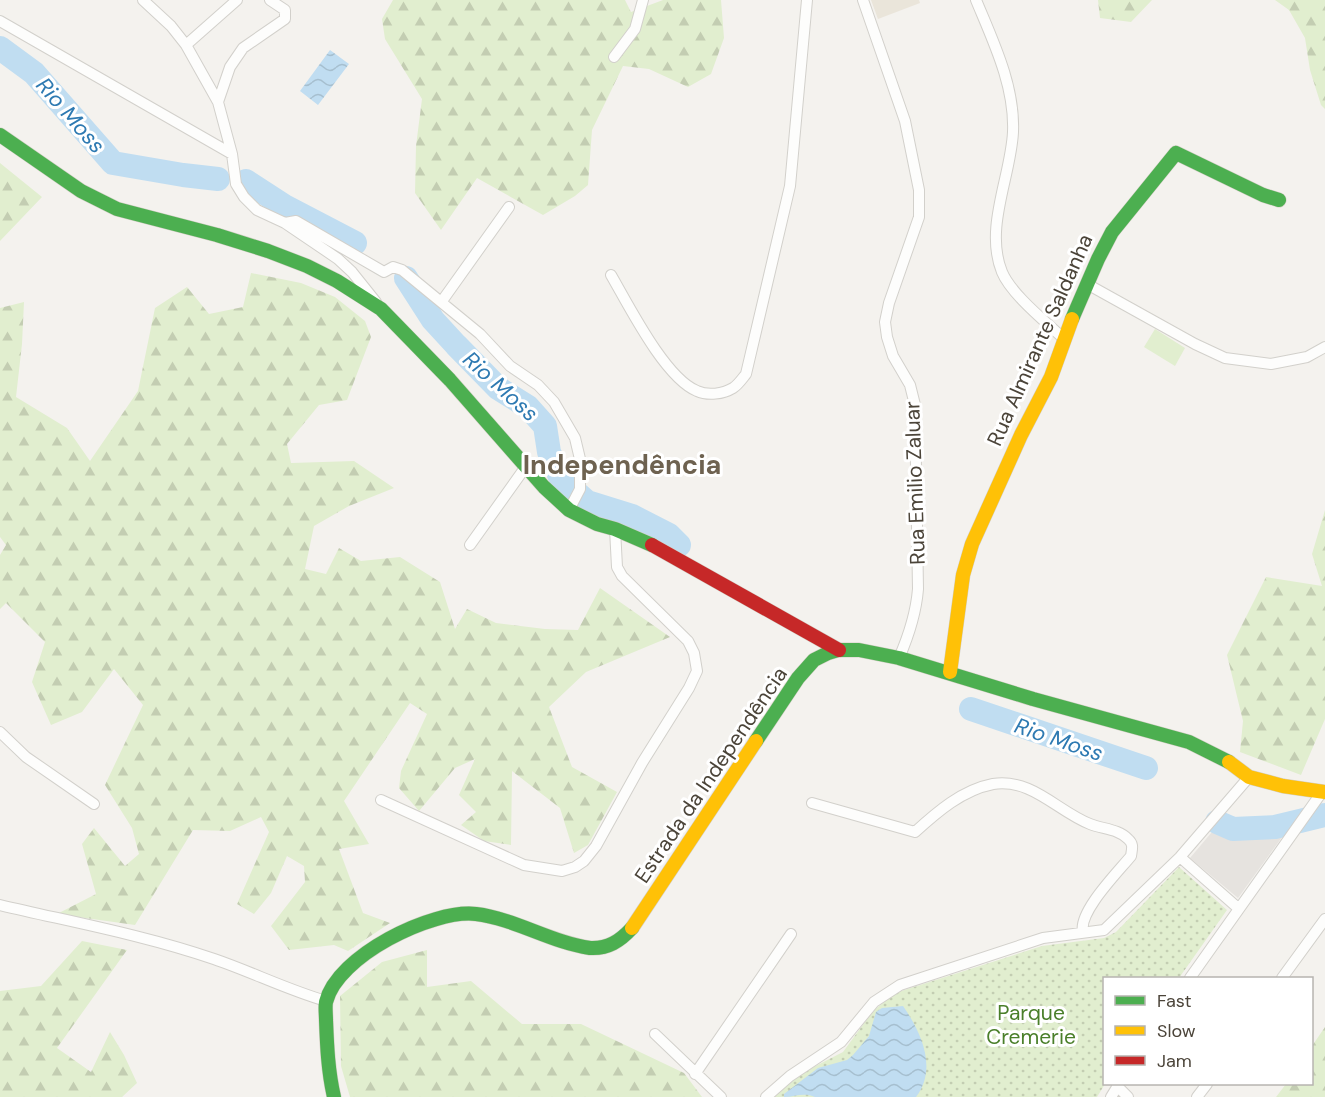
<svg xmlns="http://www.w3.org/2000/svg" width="1325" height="1097" font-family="'DM Sans',sans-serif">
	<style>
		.education { fill: #eae5da }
		.green { fill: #e1eecf }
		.forest { fill: url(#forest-firs) }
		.park { fill: url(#park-dots) }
		.parking { fill: #e6e3df }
		.water { fill: url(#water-waves) }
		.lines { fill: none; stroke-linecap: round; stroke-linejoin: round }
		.river { stroke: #c0ddf1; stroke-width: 24 }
		.street-casing { stroke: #d2d0cb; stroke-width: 12 }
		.fast-casing { stroke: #d3cfc5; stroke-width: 15 }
		.slow-casing { stroke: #d3cfc5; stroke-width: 15 }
		.jam-casing { stroke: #d3cfc5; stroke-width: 15 }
		.street { stroke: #fdfdfc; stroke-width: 10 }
		.fast { stroke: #4caf50; stroke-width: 14 }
		.slow { stroke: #ffc107; stroke-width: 14 }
		.jam { stroke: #c62828; stroke-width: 14 }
		.labels { text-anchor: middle; stroke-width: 6; stroke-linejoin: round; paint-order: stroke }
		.street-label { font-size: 21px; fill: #4b4439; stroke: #fff }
		.park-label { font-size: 21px; fill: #4a7f2a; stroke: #fff }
		.water-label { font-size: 22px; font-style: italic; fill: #2e7ab2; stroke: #fff }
		.district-label { font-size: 27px; font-weight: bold; fill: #6e6250; stroke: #fff }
	</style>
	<defs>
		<pattern id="forest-firs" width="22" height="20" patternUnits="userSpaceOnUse" patternTransform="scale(1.5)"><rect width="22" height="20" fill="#e1eecf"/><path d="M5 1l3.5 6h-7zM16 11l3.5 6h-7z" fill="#c3cdb2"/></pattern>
		<pattern id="park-dots" width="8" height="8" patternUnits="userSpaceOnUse" patternTransform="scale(1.5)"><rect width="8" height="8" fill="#e1eecf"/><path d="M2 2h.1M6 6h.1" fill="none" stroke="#c3cdb2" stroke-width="1.8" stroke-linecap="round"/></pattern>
		<pattern id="water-waves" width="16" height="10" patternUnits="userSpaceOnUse" patternTransform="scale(1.5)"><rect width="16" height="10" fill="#c0ddf1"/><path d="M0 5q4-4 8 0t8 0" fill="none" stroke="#a6bfcf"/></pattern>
	</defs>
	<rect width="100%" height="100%" fill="#f4f2ee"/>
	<path class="education" d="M 871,0 L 919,0 L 920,3 L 878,19 Z"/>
	<path class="green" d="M 1155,329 L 1185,348 L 1175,366 L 1144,347 Z"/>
	<path class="forest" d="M 393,0 L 625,0 L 631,12 L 663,0 L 721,0 L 724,38 L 711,74 L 688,87 L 649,69 L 623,66 L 592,130 L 588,185 L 575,196 L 543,215 L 477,178 L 441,230 L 415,193 L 416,146 L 422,99 L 385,39 L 382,19 Z
		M 1098,0 L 1152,0 L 1131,22 L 1100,18 Z
		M 1275,0 L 1325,0 L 1325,109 L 1321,105 L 1310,70 L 1305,38 L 1289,10 Z
		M 0,163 L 42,197 L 0,241 Z
		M 251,273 L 301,283 L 335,297 L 365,321 L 371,337 L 347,400 L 319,405 L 287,444 L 291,463 L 354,461 L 394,488 L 349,506 L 314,526 L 305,569 L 326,574 L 339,548 L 361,561 L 400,557 L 440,582 L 455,629 L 467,609 L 496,623 L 545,629 L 578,630 L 600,588 L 670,637 L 586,672 L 549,707 L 572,767 L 617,792 L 588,845 L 574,853 L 560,808 L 512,771 L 511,845 L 484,841 L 461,825 L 476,812 L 459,795 L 475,759 L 455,768 L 419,811 L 399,788 L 401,771 L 427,714 L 410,703 L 344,801 L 369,844 L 339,849 L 363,913 L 390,923 L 348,951 L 334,945 L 289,950 L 271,926 L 305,882 L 304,866 L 287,856 L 271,893 L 254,914 L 237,904 L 269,832 L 261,817 L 230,831 L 193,830 L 135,925 L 57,914 L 96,894 L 82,844 L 94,828 L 125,866 L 139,854 L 132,828 L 105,785 L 143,705 L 114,669 L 82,712 L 51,725 L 32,682 L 45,642 L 6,603 L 0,609 L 0,555 L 6,545 L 0,537 L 0,308 L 24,302 L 22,344 L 16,397 L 67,428 L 90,461 L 138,391 L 155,308 L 187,287 L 209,314 L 243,307 Z
		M 1325,510 L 1325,719 L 1301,775 L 1240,752 L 1243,721 L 1227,655 L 1266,577 L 1322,586 L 1312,554 Z
		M 82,941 L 127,950 L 57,1048 L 91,1072 L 110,1032 L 124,1055 L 137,1083 L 122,1097 L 0,1097 L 0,991 L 41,986 Z
		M 427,950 L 427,987 L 471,981 L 522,1024 L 581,1024 L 684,1073 L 702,1097 L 350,1097 L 341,1066 L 340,996 L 382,962 Z
		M 1325,1027 L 1325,1097 L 1276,1097 L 1286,1084 L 1312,1084 L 1312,1046 Z"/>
	<path class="park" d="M 1179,867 L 1227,910 L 1179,978 L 1104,978 L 1105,1084 L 1097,1097 L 773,1097 L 802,1073 L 843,1052 L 873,1011 L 895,993 L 1042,946 L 1104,938 L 1116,932 Z"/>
	<path class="parking" d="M 1217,826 L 1235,833 L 1288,829 L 1238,898 L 1190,858 Z"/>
	<path class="water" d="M 330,50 L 349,64 L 318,105 L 300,91 Z
		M 903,1006 C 921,1032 938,1068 916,1097 L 815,1097 C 804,1092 795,1097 784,1097 L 784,1094 L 818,1068 L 847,1060 L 853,1055 L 869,1036 L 876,1012 L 882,1008 Z"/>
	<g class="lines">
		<path class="river" d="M 0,48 L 34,73 L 113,163 L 183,175 L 218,179
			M 246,181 L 286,207 L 355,243
			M 406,278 L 433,320 L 456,345 L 498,388 L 528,407 L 545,426 L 549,452 L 561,479 L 587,502 L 632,516 L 669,535 L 679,545
			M 971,709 L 1146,768
			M 1217,822 L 1233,829 L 1275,827 L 1325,815"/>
		<g class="street-casing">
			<path id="street" d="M 143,0 L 171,26 L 186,45 L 218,102
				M 270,0 L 285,10 L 285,19 L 243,48 L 230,67 L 218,102 L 232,154 L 236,184 L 244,197 L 257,210 L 285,223 L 338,259 L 352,272 L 376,302
				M 863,0 L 905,121 L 919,190 L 919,217 L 889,303 L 885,322 L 887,337 L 893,356 L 910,385 L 915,405 L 918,589 C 916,614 909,635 899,658
				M 976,0 C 993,41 1015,86 1013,132 C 1011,176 984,228 1002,272 C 1011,294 1046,322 1064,339
				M 0,21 L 232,154
				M 186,45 L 237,0
				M 614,57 L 635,29 L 643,0
				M 285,223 L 296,221 L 384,272 L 393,267 L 402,270 L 480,334 L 510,366 L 538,385 L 554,402 L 575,438 L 580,459 L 580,489 L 569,510
				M 611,275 C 629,306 665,378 697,391 C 708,396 723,394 733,388 C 738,385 742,379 746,374 L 790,186 L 807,0
				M 1087,284 L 1195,344 L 1225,358 L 1271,364 L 1307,357 L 1325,347
				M 442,301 L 509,207
				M 470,545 L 527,465
				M 0,732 L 26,757 L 94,804
				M 381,800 L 524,865 L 562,871 L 575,867 L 584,861 L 596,846 L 642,763 L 689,688 L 697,671 L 694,653 L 688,641 L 622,576 L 617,567 L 615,529
				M 812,803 L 915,832 C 937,812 962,790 993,784 C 1032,778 1057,811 1090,824 C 1102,829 1119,829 1128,839 C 1134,844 1132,849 1131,856 C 1118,872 1078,912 1083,932
				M 1180,857 L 1238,908
				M 0,905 C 72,922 144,935 214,959 C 252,972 288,990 326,1001
				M 1190,978 L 1322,792
				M 1282,978 L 1325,919
				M 655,1034 L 721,1097
				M 695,1074 L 791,934
				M 1117,1086 L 1128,1097
				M 766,1097 L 790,1076 L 841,1042 L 874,1002 L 900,985 L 1043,938 L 1104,930 L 1180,857 L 1249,777
				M 1111,1097 L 1119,1084
				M 1197,1097 L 1207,1084"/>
		</g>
		<g class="fast-casing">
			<path id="fast" d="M 0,135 L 81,191 L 117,209 L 217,235 L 268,251 L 307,266 L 337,281 L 381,309 L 450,380 L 544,487 L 569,510 L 597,524 L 615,529 L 652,545
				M 1072,319 L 1098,259 L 1112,232 L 1176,153 L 1263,195 L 1279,200
				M 756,741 L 798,678 L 814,660 L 828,653 L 838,650 L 859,650 L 899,658 L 1033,699 L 1189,742 L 1229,762
				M 334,1097 C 328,1071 327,1046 326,1020 C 326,1014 325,1007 326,1002 C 337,956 432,909 476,914 C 516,919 550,942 590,948 C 608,949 620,941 632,928"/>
		</g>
		<g class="slow-casing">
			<path id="slow" d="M 950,672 L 963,575 L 972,544 L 1021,435 L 1051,377 L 1072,319
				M 1229,762 L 1249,777 L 1283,786 L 1325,792
				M 632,928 L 756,741"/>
		</g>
		<g class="jam-casing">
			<path id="jam" d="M 652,545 L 839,650"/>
		</g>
		<use href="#street" class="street"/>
		<use href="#fast" class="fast"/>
		<use href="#slow" class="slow"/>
		<use href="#jam" class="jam"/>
	</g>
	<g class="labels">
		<g class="street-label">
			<text transform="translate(1040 340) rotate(-66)" y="7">Rua Almirante Saldanha</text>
			<text transform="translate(915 483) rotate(-92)" y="7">Rua Emilio Zaluar</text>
			<text transform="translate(711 775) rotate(-56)" y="7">Estrada da Independência</text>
		</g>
		<g class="park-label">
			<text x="1031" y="1020">Parque<tspan x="1031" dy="24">Cremerie</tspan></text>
		</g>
		<g class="water-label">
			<text transform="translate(71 115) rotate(49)" y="8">Rio Moss</text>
			<text transform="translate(501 386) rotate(42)" y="8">Rio Moss</text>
			<text transform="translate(1059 739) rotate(19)" y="8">Rio Moss</text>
		</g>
		<g class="district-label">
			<text x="622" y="474">Independência</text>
		</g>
	</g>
	<rect x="1103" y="977" width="210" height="108" fill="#ffffff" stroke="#b7b4b0" stroke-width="1.5"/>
	<rect x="1115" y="996" width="30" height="9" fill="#4caf50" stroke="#b7b4b0" stroke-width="1.5"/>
	<text x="1157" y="1007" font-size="18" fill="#4b4439">Fast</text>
	<rect x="1115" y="1026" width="30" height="9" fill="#ffc107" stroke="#b7b4b0" stroke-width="1.5"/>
	<text x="1157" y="1037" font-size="18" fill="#4b4439">Slow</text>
	<rect x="1115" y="1056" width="30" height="9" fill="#c62828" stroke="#b7b4b0" stroke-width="1.5"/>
	<text x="1157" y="1067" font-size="18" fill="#4b4439">Jam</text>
</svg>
